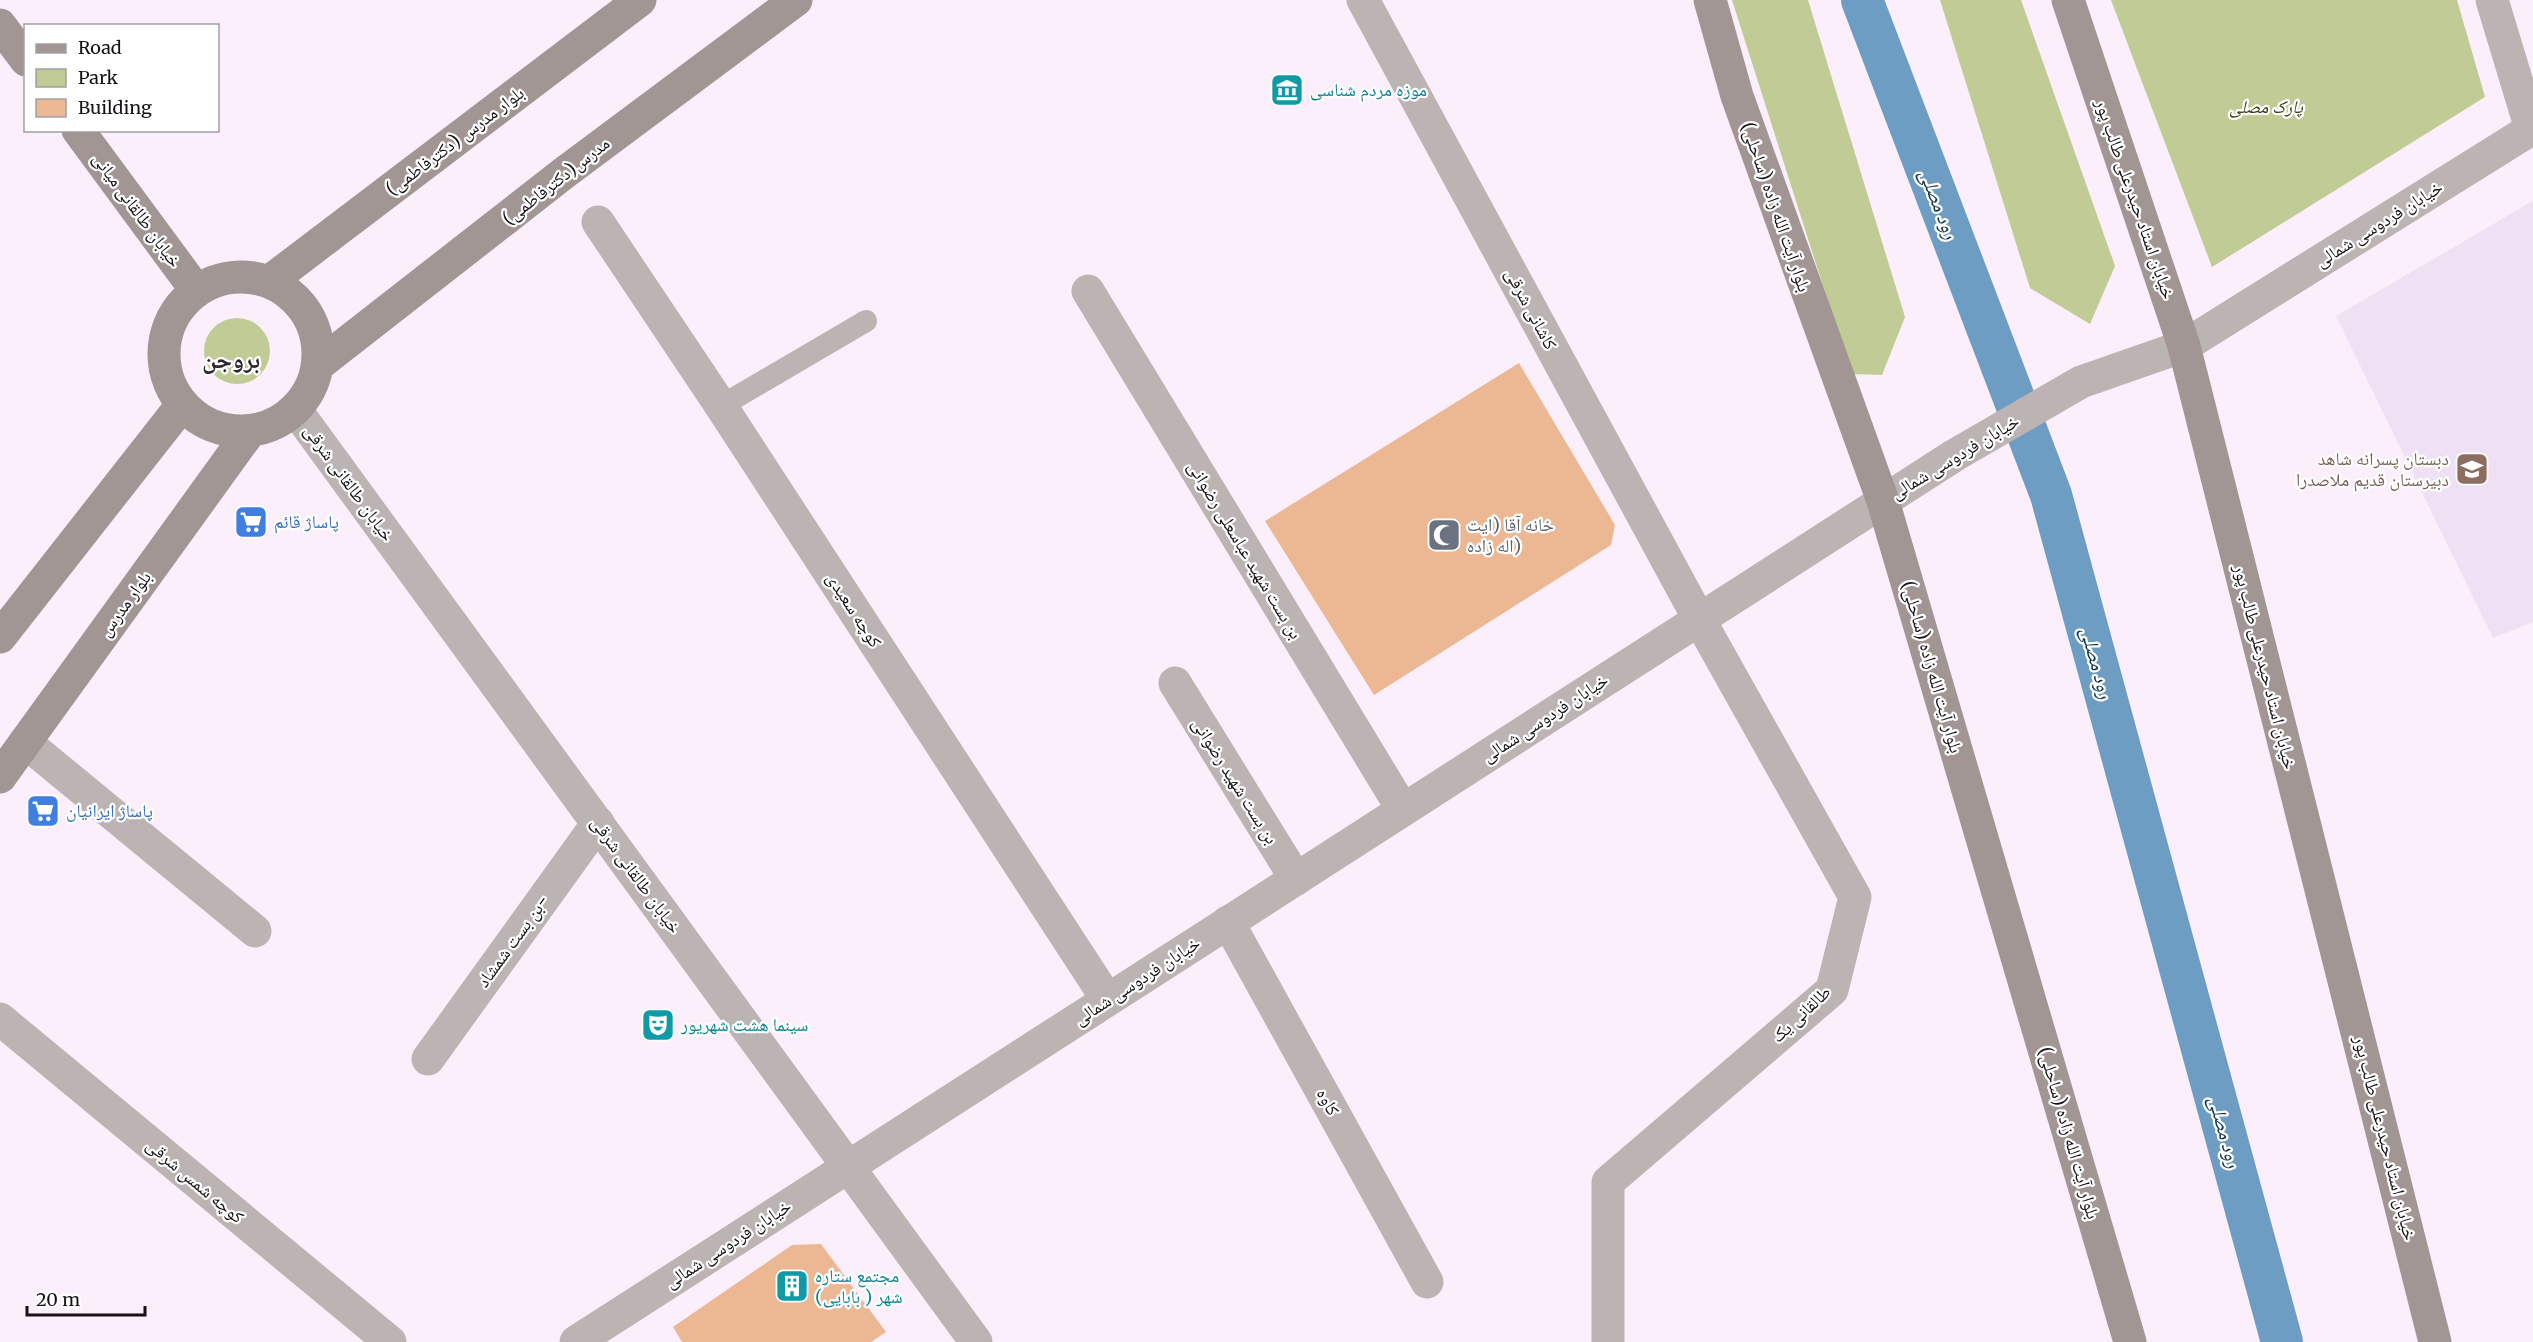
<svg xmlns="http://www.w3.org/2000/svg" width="2533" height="1342" font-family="Merriweather,'Noto Naskh Arabic',serif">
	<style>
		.built { fill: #f0e0f3 }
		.green { fill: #c1cb96 }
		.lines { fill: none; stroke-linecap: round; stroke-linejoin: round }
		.canal { stroke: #6e9dc4; stroke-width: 42 }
		.building { fill: #ecb894 }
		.service { stroke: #bcb4b2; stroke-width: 22 }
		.minor { stroke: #bcb4b2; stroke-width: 33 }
		.tertiary { stroke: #bcb4b2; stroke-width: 33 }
		.secondary { stroke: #a19693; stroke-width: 33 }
		.labels { text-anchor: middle; stroke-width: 4.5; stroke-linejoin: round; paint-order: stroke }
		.culture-label { font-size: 18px; fill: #0d838f; stroke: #fff; text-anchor: start }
		.park-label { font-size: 18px; font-style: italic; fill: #363c11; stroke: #fff }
		.street-label { font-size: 18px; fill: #151116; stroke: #fff }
		.education-label { font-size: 18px; fill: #785e54; stroke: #fff; text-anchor: end }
		.shop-label { font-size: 18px; fill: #366cbe; stroke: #fff; text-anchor: start }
		.worship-label { font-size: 18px; fill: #5b616d; stroke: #fff; text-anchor: start }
		.water-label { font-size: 20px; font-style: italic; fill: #113651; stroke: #fff }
		.district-label { font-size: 24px; font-weight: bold; fill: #2f2730; stroke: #fff }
	</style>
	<rect width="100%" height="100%" fill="#faeffb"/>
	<path class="built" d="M 2533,201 L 2533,622 L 2493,638 L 2336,316 Z"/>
	<path class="green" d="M 1732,0 L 1808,0 L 1905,317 L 1882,375 L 1851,374 Z
		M 1940,0 L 2021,0 L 2115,266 L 2090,324 L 2030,288 Z
		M 2111,0 L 2457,0 L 2485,97 L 2212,267 Z
		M204 351a33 33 0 1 1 66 0a33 33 0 1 1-66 0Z"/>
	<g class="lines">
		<path class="canal" d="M 1862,0 L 2051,495 L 2282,1342"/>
	</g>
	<path class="building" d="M 1519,363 L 1615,525 L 1611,545 L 1374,695 L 1265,521 Z
		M 821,1244 L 886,1332 L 871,1342 L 682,1342 L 673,1327 L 792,1245 Z"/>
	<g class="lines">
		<path class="service" d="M 721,406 L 866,321"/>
		<path class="minor" d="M 2492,0 L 2531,129
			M 598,222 L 721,406 L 1107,999
			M 1088,291 L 1403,810
			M 1175,683 L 1296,879
			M 25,742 L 255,931
			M 1228,922 L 1427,1282
			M 0,1019 L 390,1342
			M 428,1059 L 598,823
			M 1608,1342 L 1608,1182 L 1832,990 L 1855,897 L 1699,619"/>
		<path class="tertiary" d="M 1363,0 L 1699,619
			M 295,409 L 976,1342
			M 576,1342 L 1955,455 L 2081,382 L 2184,346 L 2533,128"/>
		<path class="secondary" d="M 1710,0 L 1737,96 L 1883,501 L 2130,1342
			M 2068,0 L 2184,346 L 2435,1342
			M 0,25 L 26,60
			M 78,130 L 196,290
			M164 354a77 77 0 1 1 154 0a77 77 0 1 1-154 0Z
			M 270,281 L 640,0
			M 318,365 L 564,173 L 796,0
			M 0,637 L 182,405
			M 0,777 L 250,431"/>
	</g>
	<defs>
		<g id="museum-square" transform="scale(1.725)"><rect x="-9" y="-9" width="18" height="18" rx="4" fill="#0f9aa8" stroke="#fff"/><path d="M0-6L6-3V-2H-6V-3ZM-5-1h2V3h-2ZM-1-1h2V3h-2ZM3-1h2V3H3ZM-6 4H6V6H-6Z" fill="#fff"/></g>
		<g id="school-square" transform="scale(1.725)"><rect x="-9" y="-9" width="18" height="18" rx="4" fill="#8d6e63" stroke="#fff"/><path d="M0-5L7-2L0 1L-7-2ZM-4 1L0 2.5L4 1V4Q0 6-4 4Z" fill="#fff"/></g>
		<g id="supermarket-square" transform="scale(1.725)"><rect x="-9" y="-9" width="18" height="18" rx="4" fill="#3f7fe0" stroke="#fff"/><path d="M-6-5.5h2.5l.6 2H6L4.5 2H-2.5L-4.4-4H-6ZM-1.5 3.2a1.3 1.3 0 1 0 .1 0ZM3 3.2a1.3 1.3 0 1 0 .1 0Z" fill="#fff"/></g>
		<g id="mosque-square" transform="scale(1.725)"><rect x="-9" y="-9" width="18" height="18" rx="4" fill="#6b7280" stroke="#fff"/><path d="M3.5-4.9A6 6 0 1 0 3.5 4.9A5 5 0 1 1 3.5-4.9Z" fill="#fff"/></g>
		<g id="theatre-square" transform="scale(1.725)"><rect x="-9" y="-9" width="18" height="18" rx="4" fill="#0f9aa8" stroke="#fff"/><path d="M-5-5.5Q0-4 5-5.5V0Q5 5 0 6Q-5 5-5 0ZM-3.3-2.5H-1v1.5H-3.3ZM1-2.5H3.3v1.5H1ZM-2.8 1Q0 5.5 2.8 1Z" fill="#fff"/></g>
		<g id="building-square" transform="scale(1.725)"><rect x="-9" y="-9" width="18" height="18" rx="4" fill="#0f9aa8" stroke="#fff"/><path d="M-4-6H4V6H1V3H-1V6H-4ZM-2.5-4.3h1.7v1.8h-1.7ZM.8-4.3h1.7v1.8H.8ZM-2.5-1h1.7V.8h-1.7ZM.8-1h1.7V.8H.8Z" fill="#fff"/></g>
	</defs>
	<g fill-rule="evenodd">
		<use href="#museum-square" x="1287" y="90"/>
		<use href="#school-square" x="2472" y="469"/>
		<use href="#supermarket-square" x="251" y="522"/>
		<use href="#mosque-square" x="1444" y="535"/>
		<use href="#supermarket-square" x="43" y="811"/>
		<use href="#theatre-square" x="658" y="1025"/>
		<use href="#building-square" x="792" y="1286"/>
	</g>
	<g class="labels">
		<g class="culture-label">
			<text x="1310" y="96">موزه مردم شناسی</text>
			<text x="681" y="1031">سینما هشت شهریور</text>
			<text x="815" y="1282">مجتمع ستاره<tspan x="815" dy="21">شهر ( بابایی)</tspan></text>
		</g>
		<g class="park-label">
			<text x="2266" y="113">پارک مصلی</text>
		</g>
		<g class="street-label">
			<text transform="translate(455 141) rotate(-37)" y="6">بلوار مدرس (دکترفاطمی)</text>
			<text transform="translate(556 181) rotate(-38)" y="6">مدرس(دکترفاطمی)</text>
			<text transform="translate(2135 199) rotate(71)" y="6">خیابان استاد حیدرعلی طالب پور</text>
			<text transform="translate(1776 207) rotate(71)" y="6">بلوار آیت الله زاده (ساحلی)</text>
			<text transform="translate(137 210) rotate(54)" y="6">خیابان طالقانی میانی</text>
			<text transform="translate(2379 224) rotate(-32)" y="6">خیابان فردوسی شمالی</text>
			<text transform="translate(1531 309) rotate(62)" y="6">کاشانی شرقی</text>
			<text transform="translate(1955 457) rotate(-31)" y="6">خیابان فردوسی شمالی</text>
			<text transform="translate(349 483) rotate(54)" y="6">خیابان طالقانی شرقی</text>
			<text transform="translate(1245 550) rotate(59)" y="6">بن بست شهید عباسعلی رضوانی</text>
			<text transform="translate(125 604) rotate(-54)" y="6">بلوار مدرس</text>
			<text transform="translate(854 610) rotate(57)" y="6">کوچه سعیدی</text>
			<text transform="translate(1932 667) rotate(74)" y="6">بلوار آیت الله زاده (ساحلی)</text>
			<text transform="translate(2265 667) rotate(76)" y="6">خیابان استاد حیدرعلی طالب پور</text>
			<text transform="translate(1545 718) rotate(-33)" y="6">خیابان فردوسی شمالی</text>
			<text transform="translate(1235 781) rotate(58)" y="6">بن بست شهید رضوانی</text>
			<text transform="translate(636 875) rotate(54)" y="6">خیابان طالقانی شرقی</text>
			<text transform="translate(513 941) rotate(-54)" y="6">بن بست شمشاد-</text>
			<text transform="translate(1137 981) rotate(-33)" y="6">خیابان فردوسی شمالی</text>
			<text transform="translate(1801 1014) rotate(-43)" y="6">طالقانی یک</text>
			<text transform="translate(1328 1102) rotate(61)" y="6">کاوه</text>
			<text transform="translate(2069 1133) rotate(74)" y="6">بلوار آیت الله زاده (ساحلی)</text>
			<text transform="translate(2385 1138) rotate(76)" y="6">خیابان استاد حیدرعلی طالب پور</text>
			<text transform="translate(195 1181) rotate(40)" y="6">کوچه شمس شرقی</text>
			<text transform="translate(728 1244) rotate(-33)" y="6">خیابان فردوسی شمالی</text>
		</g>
		<g class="education-label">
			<text x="2449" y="465">دبستان پسرانه شاهد<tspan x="2449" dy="21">دبیرستان قدیم ملاصدرا</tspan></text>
		</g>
		<g class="shop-label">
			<text x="274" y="528">پاساژ قائم</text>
			<text x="66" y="817">پاساژ ایرانیان</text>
		</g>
		<g class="worship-label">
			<text x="1467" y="531">خانه آقا (ایت<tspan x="1467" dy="21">اله زاده)</tspan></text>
		</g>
		<g class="water-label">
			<text transform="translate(1939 204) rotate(69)" y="7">رود مصلی</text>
			<text transform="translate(2097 663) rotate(75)" y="7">رود مصلی</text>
			<text transform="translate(2225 1132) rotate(75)" y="7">رود مصلی</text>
		</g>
		<g class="district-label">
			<text x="231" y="368">بروجن</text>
		</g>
	</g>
	<rect x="24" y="24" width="195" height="108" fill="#ffffff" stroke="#a1a0a2" stroke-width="1.5"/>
	<rect x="36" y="44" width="30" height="9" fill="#a19693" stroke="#a1a0a2" stroke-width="1.5"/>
	<text x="78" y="54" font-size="18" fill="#151116">Road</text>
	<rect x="36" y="69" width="30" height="18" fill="#c1cb96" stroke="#a1a0a2" stroke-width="1.5"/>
	<text x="78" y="84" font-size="18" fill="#151116">Park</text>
	<rect x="36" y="99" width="30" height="18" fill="#ecb894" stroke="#a1a0a2" stroke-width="1.5"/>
	<text x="78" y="114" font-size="18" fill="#151116">Building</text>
	<path d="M27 1306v9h118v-9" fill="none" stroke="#151116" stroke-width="3"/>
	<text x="36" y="1306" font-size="18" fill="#151116" stroke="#ffffff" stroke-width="4.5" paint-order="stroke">20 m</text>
</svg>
